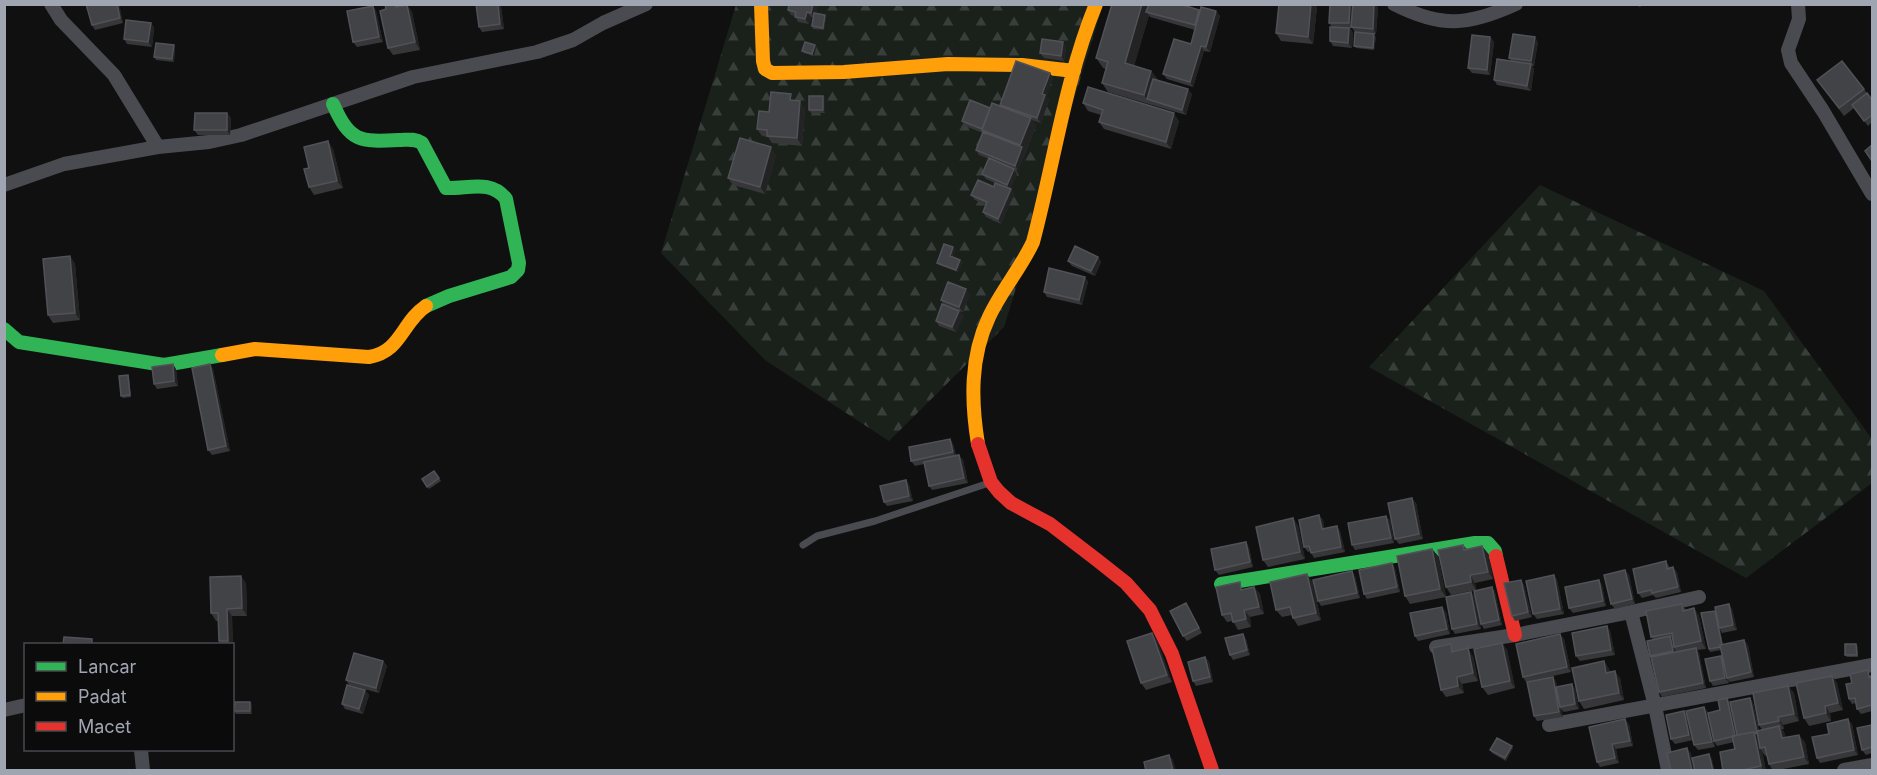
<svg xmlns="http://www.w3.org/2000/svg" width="1877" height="775" font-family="Inter,sans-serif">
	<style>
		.forest { fill: url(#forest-firs) }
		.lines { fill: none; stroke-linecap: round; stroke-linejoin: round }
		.lane { stroke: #4a4b50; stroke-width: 7 }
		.street { stroke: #4a4b50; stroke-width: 14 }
		.fast { stroke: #30b455; stroke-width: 14 }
		.slow { stroke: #ff9f0a; stroke-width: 14 }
		.jam { stroke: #e5322d; stroke-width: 14 }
		.wall { fill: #37373a }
		.shaded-wall { fill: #232324 }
		.building { fill: #424347; stroke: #515258; stroke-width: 1.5 }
	</style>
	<defs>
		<pattern id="forest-firs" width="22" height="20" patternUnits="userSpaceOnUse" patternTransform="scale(1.5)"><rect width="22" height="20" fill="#1a211b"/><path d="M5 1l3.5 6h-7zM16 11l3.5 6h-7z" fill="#383e3a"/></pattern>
	</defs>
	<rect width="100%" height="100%" fill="#101011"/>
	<path class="forest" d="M 736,5 L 1103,5 L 1004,327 L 889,441 L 765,360 L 661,253 Z
		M 1540,185 L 1764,291 L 1872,439 L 1872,483 L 1746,578 L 1369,367 Z"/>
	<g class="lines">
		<path class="lane" d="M 803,545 L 817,536 L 875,521 L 989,483"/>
		<path class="street" d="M 51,4 L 61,20 L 114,75 L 158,147
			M 1394,4 C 1441,28 1468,26 1516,4
			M 1798,4 L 1799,19 L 1788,50 L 1791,63 L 1823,111 L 1872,194
			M 4,185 L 64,164 L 158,147 L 209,142 L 241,135 L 413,77 L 537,52 L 573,40 L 603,23 L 646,4
			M 1631,612 L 1699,597
			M 1436,647 L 1515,635 L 1631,612 L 1655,706 L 1668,770
			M 4,710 L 26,705
			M 1549,725 L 1872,665
			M 141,750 L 143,770
			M 1844,770 L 1872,765"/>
		<path class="fast" d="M 333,104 C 350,142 359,142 399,140 C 407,140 414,138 422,143 L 446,188 C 468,189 491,179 506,199 L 519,263 L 518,270 L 511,277 L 449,296 L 426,306
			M 4,329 L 19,342 L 164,365 L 222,355
			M 1221,584 L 1475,543 L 1488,543 L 1495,551 L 1496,556"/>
		<path class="slow" d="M 761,4 L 763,61 L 765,69 L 772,73 L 844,72 L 948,64 L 1022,65 L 1074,71
			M 222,355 L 255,349 L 369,357 C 401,352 402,322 426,306
			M 978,444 C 971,401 970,357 989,317 C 1001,291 1021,268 1033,242 C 1054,163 1065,80 1096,4"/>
		<path class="jam" d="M 978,444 L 991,482 L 999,492 L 1011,503 L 1050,524 L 1097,560 L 1126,583 L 1150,610 L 1172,654 L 1212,770
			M 1496,556 L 1515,635"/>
	</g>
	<path class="wall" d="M 86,4 L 119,4 L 123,23 L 95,30 L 92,25 Z
		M 385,4 L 398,4 L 399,7 L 407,5 L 412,12 L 420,50 L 393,55 L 388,48 L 386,9 Z
		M 789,4 L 818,4 L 816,13 L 825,15 L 826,17 L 824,30 L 813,29 L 812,26 L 813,17 L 811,17 L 809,24 L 798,22 L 795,16 L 791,15 L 788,10 Z
		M 1112,4 L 1200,11 L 1216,11 L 1220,16 L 1210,52 L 1204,51 L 1193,87 L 1167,79 L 1163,74 L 1191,44 L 1195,30 L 1150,17 L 1149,15 L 1134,66 L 1151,71 L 1158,80 L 1192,94 L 1186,115 L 1108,92 L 1102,83 L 1106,69 L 1103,68 L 1096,58 Z
		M 1351,4 L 1353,7 L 1353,4 L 1375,4 L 1378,8 L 1376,34 L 1369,34 L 1376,37 L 1374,50 L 1356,48 L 1354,46 L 1355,32 L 1352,28 L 1350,28 L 1353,33 L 1352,48 L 1333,46 L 1330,41 L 1332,27 L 1329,23 Z
		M 1637,4 L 1649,4 L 1639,7 Z
		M 373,6 L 376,11 L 383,42 L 357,47 L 353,42 Z
		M 501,6 L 504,29 L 482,32 L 479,27 Z
		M 1317,7 L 1313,44 L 1281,41 L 1276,33 Z
		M 151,23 L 154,28 L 152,47 L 127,44 L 124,39 Z
		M 1490,37 L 1494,42 L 1490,75 L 1472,73 L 1468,68 Z
		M 1538,42 L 1534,66 L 1532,66 L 1534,69 L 1531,91 L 1497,85 L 1494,80 L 1511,61 L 1509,58 Z
		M 815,45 L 816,48 L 814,56 L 804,53 L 802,51 Z
		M 175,47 L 174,62 L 156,60 L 154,57 Z
		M 1066,47 L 1064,61 L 1044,58 L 1040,53 Z
		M 1050,73 L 1053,78 L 1046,97 L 1049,100 L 1041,123 L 1032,120 L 1036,126 L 1018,170 L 1014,169 L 1017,174 L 1010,189 L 1014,194 L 1001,224 L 986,217 L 983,212 L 986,205 L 975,200 L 971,195 L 994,187 L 995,183 L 986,179 L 982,174 L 989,159 L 979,155 L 976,150 L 983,133 L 965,126 L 962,121 L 990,108 L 1002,107 L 1000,105 Z
		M 1817,80 L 1864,89 L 1872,100 L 1872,122 L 1868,126 L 1854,108 L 1844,116 Z
		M 823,96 L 825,98 L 825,113 L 811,113 L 809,110 Z
		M 795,101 L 805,109 L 802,146 L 772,143 L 768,137 L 762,136 L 757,129 L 769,112 Z
		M 1083,103 L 1179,121 L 1171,149 L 1104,129 L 1099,122 L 1101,115 L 1088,111 Z
		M 227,113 L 231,118 L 230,135 L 198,135 L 194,130 Z
		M 333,149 L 343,188 L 314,195 L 309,187 L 309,168 Z
		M 776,155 L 765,194 L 733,185 L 728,178 Z
		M 953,247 L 955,250 L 952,257 L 960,260 L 962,262 L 958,272 L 939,265 L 937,263 Z
		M 70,256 L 75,264 L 80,320 L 53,323 L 48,315 Z
		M 1098,257 L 1101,262 L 1095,276 L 1072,266 L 1068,261 Z
		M 1085,277 L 1088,282 L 1082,305 L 1047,297 L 1044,292 Z
		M 970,294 L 963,312 L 959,311 L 963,316 L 956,332 L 939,326 L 936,321 L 944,305 L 941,300 Z
		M 210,364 L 213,369 L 230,451 L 212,455 L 208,450 Z
		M 176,369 L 178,386 L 157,389 L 154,384 Z
		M 128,375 L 129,378 L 131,397 L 123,398 L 121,396 Z
		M 950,439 L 953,444 L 956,455 L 963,460 L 968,483 L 932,490 L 929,486 L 924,464 L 915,466 L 911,461 Z
		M 434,471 L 441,481 L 429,489 L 422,479 Z
		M 906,480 L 909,485 L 913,501 L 887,506 L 884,502 Z
		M 1416,503 L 1423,539 L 1399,544 L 1395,539 Z
		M 1319,515 L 1323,520 L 1324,529 L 1340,531 L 1345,552 L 1314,558 L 1310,551 L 1308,552 L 1304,547 Z
		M 1293,518 L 1298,526 L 1305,559 L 1268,567 L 1263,560 Z
		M 1390,520 L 1394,543 L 1355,550 L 1352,545 Z
		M 1463,545 L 1467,549 L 1482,546 L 1488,554 L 1493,579 L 1475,583 L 1476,590 L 1451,595 L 1446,587 Z
		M 1249,547 L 1253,567 L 1219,575 L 1215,570 Z
		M 1432,549 L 1438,556 L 1446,597 L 1410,604 L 1405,596 Z
		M 1666,561 L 1670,568 L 1677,572 L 1681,592 L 1656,598 L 1653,595 L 1642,598 L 1638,593 Z
		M 1392,563 L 1395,568 L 1400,592 L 1367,599 L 1364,594 Z
		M 1625,570 L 1629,575 L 1635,604 L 1615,609 L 1611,604 Z
		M 1554,575 L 1557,580 L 1564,614 L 1537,619 L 1533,614 Z
		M 1355,576 L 1360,598 L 1321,606 L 1318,601 Z
		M 1521,580 L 1524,585 L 1532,617 L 1515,621 L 1512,616 Z
		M 1599,580 L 1602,585 L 1606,606 L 1573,613 L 1569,608 Z
		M 1312,581 L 1321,620 L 1298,626 L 1293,618 L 1292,615 L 1282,617 L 1276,610 Z
		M 246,583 L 247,616 L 232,616 L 233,648 L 232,648 L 232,645 L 221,645 L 219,641 L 218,621 L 216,621 L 211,613 Z
		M 1254,587 L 1260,594 L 1264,614 L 1250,617 L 1251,627 L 1238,630 L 1233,621 L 1227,622 L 1222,615 L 1245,589 Z
		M 1492,587 L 1495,592 L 1502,625 L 1484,629 L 1481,624 Z
		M 1471,592 L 1475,597 L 1481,629 L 1455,634 L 1452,629 Z
		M 1186,603 L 1202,633 L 1187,641 L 1183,636 Z
		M 1682,604 L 1686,610 L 1694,608 L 1699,616 L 1706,649 L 1697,650 L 1699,653 L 1706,688 L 1662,697 L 1659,692 L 1651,657 L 1650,656 L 1653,639 L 1651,637 Z
		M 1729,604 L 1732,609 L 1737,630 L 1722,633 L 1720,629 L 1723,645 L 1744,640 L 1748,645 L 1754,677 L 1730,682 L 1728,680 L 1729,683 L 1713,686 L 1710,681 L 1723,658 L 1721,650 L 1710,652 L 1709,649 L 1715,611 Z
		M 1446,612 L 1450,634 L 1418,641 L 1415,636 Z
		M 1607,626 L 1610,631 L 1615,655 L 1580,661 L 1576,656 Z
		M 1243,634 L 1246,639 L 1250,655 L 1233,660 L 1230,655 Z
		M 1560,634 L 1564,639 L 1571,672 L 1526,682 L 1523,677 Z
		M 1157,640 L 1172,682 L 1146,690 L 1141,683 Z
		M 1502,643 L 1507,650 L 1515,688 L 1488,695 L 1482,687 Z
		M 1858,646 L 1858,657 L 1847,657 L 1845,655 Z
		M 1456,651 L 1473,656 L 1478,681 L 1462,684 L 1464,693 L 1446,697 L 1441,690 Z
		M 1205,657 L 1209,662 L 1213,682 L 1196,686 L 1193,681 Z
		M 383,661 L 387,666 L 379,693 L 349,685 L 346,680 Z
		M 1604,661 L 1609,669 L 1610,672 L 1620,678 L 1624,700 L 1584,709 L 1579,701 Z
		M 1871,675 L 1871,676 L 1872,676 L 1872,712 L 1872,711 L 1861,714 L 1857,709 L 1856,703 L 1852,704 L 1849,699 L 1852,683 Z
		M 1832,676 L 1837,683 L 1843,710 L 1830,713 L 1831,721 L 1809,726 L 1804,718 Z
		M 1553,677 L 1556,682 L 1557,687 L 1572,684 L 1575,689 L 1579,709 L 1564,712 L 1561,709 L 1563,717 L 1537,721 L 1534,716 Z
		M 1788,686 L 1794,693 L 1799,721 L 1783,725 L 1784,729 L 1782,729 L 1785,734 L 1785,737 L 1805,742 L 1809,764 L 1773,771 L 1769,764 L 1767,755 L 1765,756 L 1762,751 L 1766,771 L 1723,771 L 1735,749 L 1734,742 L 1717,746 L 1714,741 L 1715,747 L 1698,750 L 1694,745 L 1704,707 L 1708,712 L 1713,738 L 1720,710 L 1727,698 L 1730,703 L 1750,698 L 1753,703 L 1759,730 L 1762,730 L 1759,725 Z
		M 365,690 L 369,695 L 363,714 L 345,709 L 342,704 Z
		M 250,702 L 252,704 L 252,714 L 236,714 L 234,711 Z
		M 1684,711 L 1687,716 L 1693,740 L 1675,744 L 1671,739 Z
		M 1629,724 L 1633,746 L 1616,749 L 1619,763 L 1600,767 L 1597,762 Z
		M 1852,724 L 1858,755 L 1820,763 L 1817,758 L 1829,734 Z
		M 1872,725 L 1872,753 L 1866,755 L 1862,750 Z
		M 1513,748 L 1506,761 L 1492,753 L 1490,750 Z"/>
	<path class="shaded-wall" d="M 117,4 L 119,4 L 123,23 L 120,18 Z
		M 498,4 L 499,4 L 501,6 L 504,29 L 500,24 Z
		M 813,4 L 818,4 L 815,18 L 811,13 Z
		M 1142,4 L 1152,4 L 1146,12 L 1149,15 L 1132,73 L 1125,63 Z
		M 1311,4 L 1315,4 L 1317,7 L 1313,44 L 1308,37 Z
		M 1350,4 L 1353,8 L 1352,28 L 1349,23 Z
		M 1374,4 L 1378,8 L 1376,34 L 1373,29 Z
		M 407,5 L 412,12 L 420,50 L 415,42 Z
		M 373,6 L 376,11 L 383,42 L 379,37 Z
		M 1216,11 L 1220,16 L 1210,52 L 1206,47 Z
		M 807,12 L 811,17 L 809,24 L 805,19 Z
		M 825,15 L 826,17 L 824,30 L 823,28 Z
		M 151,23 L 154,28 L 152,47 L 148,42 Z
		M 1349,28 L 1353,33 L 1352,48 L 1348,43 Z
		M 1374,34 L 1376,37 L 1374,50 L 1373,48 Z
		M 1490,37 L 1494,42 L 1490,75 L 1487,70 Z
		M 1535,37 L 1538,42 L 1534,66 L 1531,61 Z
		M 1063,42 L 1066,47 L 1064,61 L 1061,56 Z
		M 174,45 L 175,47 L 174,62 L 172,59 Z
		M 815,45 L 816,48 L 814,56 L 812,54 Z
		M 1201,46 L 1204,51 L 1193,87 L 1190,82 Z
		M 1531,64 L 1534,69 L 1531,91 L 1527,86 Z
		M 1151,71 L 1158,81 L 1147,99 L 1144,95 Z
		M 1050,73 L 1053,78 L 1046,97 L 1049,100 L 1041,123 L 1037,118 L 1042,94 Z
		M 1188,89 L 1192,94 L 1186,115 L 1182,110 Z
		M 823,96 L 825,98 L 825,113 L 823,110 Z
		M 800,101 L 805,109 L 802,146 L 797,138 Z
		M 227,113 L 231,118 L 230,135 L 227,130 Z
		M 1174,113 L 1179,121 L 1171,149 L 1166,142 Z
		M 1031,118 L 1036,126 L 1025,152 L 1020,145 Z
		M 328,141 L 333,149 L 343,188 L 337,181 Z
		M 771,147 L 776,155 L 765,194 L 760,187 Z
		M 1022,147 L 1025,152 L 1018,170 L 1015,166 Z
		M 1014,169 L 1017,174 L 1010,190 L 1007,185 Z
		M 1011,189 L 1014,194 L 1001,224 L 998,219 Z
		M 953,247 L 955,250 L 951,258 L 950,256 Z
		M 70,256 L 75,264 L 80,320 L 75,313 Z
		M 1098,257 L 1101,262 L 1095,276 L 1091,271 Z
		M 960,260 L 962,262 L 958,272 L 956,270 Z
		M 1085,277 L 1088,282 L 1082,305 L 1079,300 Z
		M 966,289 L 970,294 L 963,312 L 959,307 Z
		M 959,311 L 963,316 L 956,332 L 952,327 Z
		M 173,364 L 176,369 L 178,386 L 174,381 Z
		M 210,364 L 213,369 L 230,451 L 226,446 Z
		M 950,439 L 953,444 L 956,457 L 953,452 Z
		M 959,455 L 963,460 L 968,483 L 964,478 Z
		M 906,480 L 909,485 L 913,501 L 909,496 Z
		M 1412,498 L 1416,503 L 1423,539 L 1419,534 Z
		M 1319,515 L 1323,520 L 1325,534 L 1322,529 Z
		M 1386,516 L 1390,520 L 1394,543 L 1391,538 Z
		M 1293,518 L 1298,526 L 1305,559 L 1300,552 Z
		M 1337,526 L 1340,531 L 1345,552 L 1341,547 Z
		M 1246,542 L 1249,547 L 1253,567 L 1250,562 Z
		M 1482,546 L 1488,554 L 1493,579 L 1488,572 Z
		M 1432,549 L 1438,556 L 1446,597 L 1440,589 Z
		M 1392,563 L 1395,568 L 1400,592 L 1397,587 Z
		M 1673,567 L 1677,572 L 1681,592 L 1678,587 Z
		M 1625,570 L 1629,575 L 1635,604 L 1632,599 Z
		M 1352,571 L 1355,576 L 1360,598 L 1357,593 Z
		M 1307,574 L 1312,581 L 1321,620 L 1316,613 Z
		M 1470,575 L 1475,583 L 1476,590 L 1471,582 Z
		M 1554,575 L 1557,580 L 1564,614 L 1560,609 Z
		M 241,576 L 246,583 L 247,616 L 242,608 Z
		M 1521,580 L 1524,585 L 1532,617 L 1528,612 Z
		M 1599,580 L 1602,585 L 1606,606 L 1603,601 Z
		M 1254,587 L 1260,594 L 1264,614 L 1259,607 Z
		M 1492,587 L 1495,592 L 1502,625 L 1499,620 Z
		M 1471,592 L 1475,597 L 1481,629 L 1477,624 Z
		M 1729,604 L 1732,609 L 1737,630 L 1733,625 Z
		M 1442,607 L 1446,612 L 1450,634 L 1447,629 Z
		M 1694,608 L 1699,616 L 1706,649 L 1701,641 Z
		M 227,609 L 232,616 L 233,648 L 232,645 L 231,645 L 228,641 Z
		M 1244,610 L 1250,617 L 1251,627 L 1246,619 Z
		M 1715,611 L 1716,613 L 1724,649 L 1722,646 Z
		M 1607,626 L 1610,631 L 1615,655 L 1611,650 Z
		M 1152,633 L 1157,640 L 1172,682 L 1167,675 Z
		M 1243,634 L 1246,639 L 1250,655 L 1247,650 Z
		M 1560,634 L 1564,639 L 1571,672 L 1567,667 Z
		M 1670,636 L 1674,641 L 1674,647 L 1677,656 L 1673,651 Z
		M 1744,640 L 1748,645 L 1754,677 L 1751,672 Z
		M 1502,643 L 1507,650 L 1515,688 L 1510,681 Z
		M 1856,644 L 1858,646 L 1858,657 L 1857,655 Z
		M 1468,648 L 1473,656 L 1478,681 L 1473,673 Z
		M 1696,648 L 1699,653 L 1706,688 L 1703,683 Z
		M 1721,656 L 1724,661 L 1727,678 L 1729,683 L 1725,678 Z
		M 1205,657 L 1209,662 L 1213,682 L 1210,677 Z
		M 383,661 L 387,666 L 379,693 L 376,688 Z
		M 1604,661 L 1609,669 L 1612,680 L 1606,673 Z
		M 1615,671 L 1620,678 L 1624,700 L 1619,693 Z
		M 1832,676 L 1837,683 L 1843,710 L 1838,703 Z
		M 1457,677 L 1462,684 L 1464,693 L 1458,686 Z
		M 1553,677 L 1556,682 L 1561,707 L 1560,707 L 1563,717 L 1559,712 Z
		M 1572,684 L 1575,689 L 1579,709 L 1575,704 Z
		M 1788,686 L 1794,693 L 1799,721 L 1794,714 Z
		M 365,690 L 369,695 L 363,714 L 359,709 Z
		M 1727,698 L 1731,703 L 1739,741 L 1735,736 Z
		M 1750,698 L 1753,703 L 1760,737 L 1757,732 Z
		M 250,702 L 252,704 L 252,714 L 250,711 Z
		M 1825,706 L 1830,713 L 1831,721 L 1826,713 Z
		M 1704,707 L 1708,712 L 1715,747 L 1712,742 Z
		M 1684,711 L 1687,716 L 1693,740 L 1689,735 Z
		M 1778,717 L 1783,725 L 1784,729 L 1779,721 Z
		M 1625,719 L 1629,724 L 1633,746 L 1630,741 Z
		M 1848,719 L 1852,724 L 1858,755 L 1854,750 Z
		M 1779,726 L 1785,734 L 1787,745 L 1782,738 Z
		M 1754,732 L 1760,739 L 1760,748 L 1762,751 L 1766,771 L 1764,771 L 1761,766 Z
		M 1799,735 L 1805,742 L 1809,764 L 1804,757 Z
		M 1612,744 L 1616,749 L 1619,763 L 1615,758 Z
		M 1512,746 L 1513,748 L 1506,761 L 1505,758 Z
		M 1687,748 L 1691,753 L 1695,771 L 1692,771 Z
		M 1709,754 L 1712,759 L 1715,771 L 1713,771 Z
		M 1169,755 L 1173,760 L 1176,771 L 1173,771 Z"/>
	<path class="building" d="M 86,4 L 117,4 L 120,18 L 92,25 Z
		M 385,4 L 395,4 L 396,7 L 407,5 L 415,42 L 388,48 L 380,11 L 386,9 Z
		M 476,4 L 498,4 L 500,24 L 479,27 Z
		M 789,4 L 813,4 L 811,13 L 807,12 L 805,19 L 795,17 L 796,12 L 788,10 Z
		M 1112,4 L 1142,4 L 1125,63 L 1151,71 L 1144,95 L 1102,83 L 1108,62 L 1096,58 Z
		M 1149,4 L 1180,4 L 1199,10 L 1195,25 L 1146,12 Z
		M 1279,4 L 1311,4 L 1308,37 L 1276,33 Z
		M 1330,4 L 1350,4 L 1349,23 L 1329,23 Z
		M 1353,4 L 1374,4 L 1373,29 L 1351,27 Z
		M 373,6 L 379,37 L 353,42 L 347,11 Z
		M 1201,7 L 1216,11 L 1206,47 L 1201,46 L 1190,82 L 1163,74 L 1174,39 L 1191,44 Z
		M 814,13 L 825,15 L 823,28 L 812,26 Z
		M 126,20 L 151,23 L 148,42 L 124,39 Z
		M 1330,27 L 1349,28 L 1348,43 L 1330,41 Z
		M 1355,32 L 1374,34 L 1373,48 L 1354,46 Z
		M 1513,34 L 1535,37 L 1531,61 L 1509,58 Z
		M 1472,35 L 1490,37 L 1487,70 L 1468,68 Z
		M 1042,39 L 1063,42 L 1061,56 L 1040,53 Z
		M 805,42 L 815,45 L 812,54 L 802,51 Z
		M 156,43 L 174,45 L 172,59 L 154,57 Z
		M 1497,59 L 1531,64 L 1527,86 L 1494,80 Z
		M 1016,61 L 1050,73 L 1042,94 L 1045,95 L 1037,118 L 1000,105 Z
		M 1842,61 L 1864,89 L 1839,108 L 1817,80 Z
		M 1153,79 L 1188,89 L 1182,110 L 1147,99 Z
		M 1088,87 L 1174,113 L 1166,142 L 1099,122 L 1103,110 L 1083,103 Z
		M 771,92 L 791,94 L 790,100 L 800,101 L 797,138 L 767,136 L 767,130 L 757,129 L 759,111 L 769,112 Z
		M 1867,93 L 1872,100 L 1872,115 L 1864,121 L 1852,105 Z
		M 809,96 L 823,96 L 823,110 L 809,110 Z
		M 970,100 L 990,108 L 982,129 L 962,121 Z
		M 992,103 L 1031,118 L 1020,145 L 982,130 Z
		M 195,113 L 227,113 L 227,130 L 194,130 Z
		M 983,132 L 1022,147 L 1015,166 L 976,150 Z
		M 740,138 L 771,147 L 760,187 L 728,178 Z
		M 328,141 L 337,181 L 309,187 L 304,169 L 309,168 L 304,147 Z
		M 1872,145 L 1872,161 L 1865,151 Z
		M 989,158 L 1014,169 L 1007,185 L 982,174 Z
		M 978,180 L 994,187 L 995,183 L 1011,189 L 998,219 L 983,212 L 987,202 L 971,195 Z
		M 944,244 L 953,247 L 950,256 L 960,260 L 956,270 L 937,263 Z
		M 1075,246 L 1098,257 L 1091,271 L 1068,261 Z
		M 70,256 L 75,313 L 48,315 L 43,259 Z
		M 1049,268 L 1085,277 L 1079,300 L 1044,292 Z
		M 948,282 L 966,289 L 959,307 L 941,300 Z
		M 942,304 L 959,311 L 952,327 L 936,321 Z
		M 173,364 L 174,381 L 154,384 L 152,367 Z
		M 210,364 L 226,446 L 208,450 L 192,368 Z
		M 128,375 L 130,395 L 121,396 L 119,376 Z
		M 950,439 L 953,452 L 911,461 L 909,447 Z
		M 959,455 L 964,478 L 929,486 L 924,462 Z
		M 434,471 L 439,478 L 427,487 L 422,479 Z
		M 906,480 L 909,496 L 884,502 L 880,486 Z
		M 1412,498 L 1419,534 L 1395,539 L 1388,503 Z
		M 1319,515 L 1322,529 L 1337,526 L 1341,547 L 1311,553 L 1309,546 L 1304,547 L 1299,520 Z
		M 1386,516 L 1391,538 L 1352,545 L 1348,523 Z
		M 1293,518 L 1300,552 L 1263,560 L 1256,527 Z
		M 1246,542 L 1250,562 L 1215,570 L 1211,549 Z
		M 1463,545 L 1464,550 L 1482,546 L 1488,572 L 1470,575 L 1471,582 L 1446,587 L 1438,550 Z
		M 1432,549 L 1440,589 L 1405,596 L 1397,556 Z
		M 1666,561 L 1667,569 L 1673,567 L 1678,587 L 1652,593 L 1651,590 L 1638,593 L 1633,569 Z
		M 1392,563 L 1397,587 L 1364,594 L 1359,570 Z
		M 1625,570 L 1632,599 L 1611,604 L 1604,575 Z
		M 1352,571 L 1357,593 L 1318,601 L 1313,580 Z
		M 1307,574 L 1316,613 L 1293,618 L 1290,607 L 1276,610 L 1270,582 Z
		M 1554,575 L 1560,609 L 1533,614 L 1526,581 Z
		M 241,576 L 242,608 L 227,609 L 228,641 L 219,641 L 218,613 L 211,613 L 210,577 Z
		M 1521,580 L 1528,612 L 1512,616 L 1504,583 Z
		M 1599,580 L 1603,601 L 1569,608 L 1565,587 Z
		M 1240,582 L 1241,590 L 1254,587 L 1259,607 L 1244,610 L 1246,619 L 1233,622 L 1231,613 L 1222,615 L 1216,587 Z
		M 1492,587 L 1499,620 L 1481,624 L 1474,591 Z
		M 1471,592 L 1477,624 L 1452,629 L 1446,597 Z
		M 1186,603 L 1199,628 L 1183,636 L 1170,611 Z
		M 1682,604 L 1683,611 L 1694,608 L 1701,641 L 1674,647 L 1672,633 L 1651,637 L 1646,611 Z
		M 1729,604 L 1733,625 L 1719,628 L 1715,607 Z
		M 1442,607 L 1447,629 L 1415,636 L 1410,613 Z
		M 1715,611 L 1722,645 L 1720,645 L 1720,647 L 1709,649 L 1701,613 Z
		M 1607,626 L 1611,650 L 1576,656 L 1572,633 Z
		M 1152,633 L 1167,675 L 1141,683 L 1127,641 Z
		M 1243,634 L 1247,650 L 1230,655 L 1225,638 Z
		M 1560,634 L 1567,667 L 1523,677 L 1516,644 Z
		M 1670,636 L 1673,651 L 1650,656 L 1647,641 Z
		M 64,637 L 92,639 L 92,645 L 63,645 Z
		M 1744,640 L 1751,672 L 1727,678 L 1720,645 Z
		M 1502,643 L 1510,681 L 1482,687 L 1474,649 Z
		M 1451,644 L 1452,652 L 1468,648 L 1473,673 L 1457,677 L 1458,686 L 1441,690 L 1432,648 Z
		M 1845,644 L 1856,644 L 1857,655 L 1845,655 Z
		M 1696,648 L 1703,683 L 1659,692 L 1651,657 Z
		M 354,653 L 383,661 L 376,688 L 346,680 Z
		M 1721,656 L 1725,678 L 1710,681 L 1705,659 Z
		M 1205,657 L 1210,677 L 1193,681 L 1188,662 Z
		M 1604,661 L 1606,673 L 1615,671 L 1619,693 L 1579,701 L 1572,668 Z
		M 1868,670 L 1869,677 L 1872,676 L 1872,705 L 1857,709 L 1855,698 L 1849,699 L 1846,684 L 1852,683 L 1850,674 Z
		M 1832,676 L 1838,703 L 1825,706 L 1826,713 L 1804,718 L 1796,683 Z
		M 1553,677 L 1559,712 L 1534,716 L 1527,682 Z
		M 1572,684 L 1575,704 L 1560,707 L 1556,687 Z
		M 347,685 L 365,690 L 359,709 L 342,704 Z
		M 1788,686 L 1794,714 L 1778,717 L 1779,721 L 1759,725 L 1753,693 Z
		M 1727,698 L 1735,736 L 1714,741 L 1708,713 L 1720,710 L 1718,700 Z
		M 1750,698 L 1757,732 L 1755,733 L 1754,732 L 1737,735 L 1730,702 Z
		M 235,702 L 250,702 L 250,711 L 234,711 Z
		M 1704,707 L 1712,742 L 1694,745 L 1686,711 Z
		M 1684,711 L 1689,735 L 1671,739 L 1666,715 Z
		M 1625,719 L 1630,741 L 1612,744 L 1615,758 L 1597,762 L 1589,727 Z
		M 1848,719 L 1854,750 L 1817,758 L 1812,737 L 1829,734 L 1827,724 Z
		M 1872,725 L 1872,747 L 1862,750 L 1857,728 Z
		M 1779,726 L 1782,738 L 1799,735 L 1804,757 L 1769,764 L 1765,747 L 1760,748 L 1757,731 Z
		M 1754,732 L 1761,766 L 1738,771 L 1723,771 L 1720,752 L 1735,749 L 1732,736 Z
		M 1497,738 L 1512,746 L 1505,758 L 1490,750 Z
		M 1687,748 L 1692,771 L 1671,771 L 1667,753 Z
		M 1709,754 L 1713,771 L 1695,771 L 1692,758 Z
		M 1169,755 L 1173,771 L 1146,771 L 1144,762 Z"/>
	<rect width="1877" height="775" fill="none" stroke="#a0a5b2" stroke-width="12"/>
	<rect x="24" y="643" width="210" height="108" fill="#0b0b0c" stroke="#47494e" stroke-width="1.5"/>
	<rect x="36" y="662" width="30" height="9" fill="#30b455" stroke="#47494e" stroke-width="1.5"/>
	<text x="78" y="673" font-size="18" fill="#a0a5b2">Lancar</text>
	<rect x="36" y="692" width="30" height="9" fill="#ff9f0a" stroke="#47494e" stroke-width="1.5"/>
	<text x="78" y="703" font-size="18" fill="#a0a5b2">Padat</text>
	<rect x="36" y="722" width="30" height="9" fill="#e5322d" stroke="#47494e" stroke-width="1.5"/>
	<text x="78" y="733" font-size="18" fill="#a0a5b2">Macet</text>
</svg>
